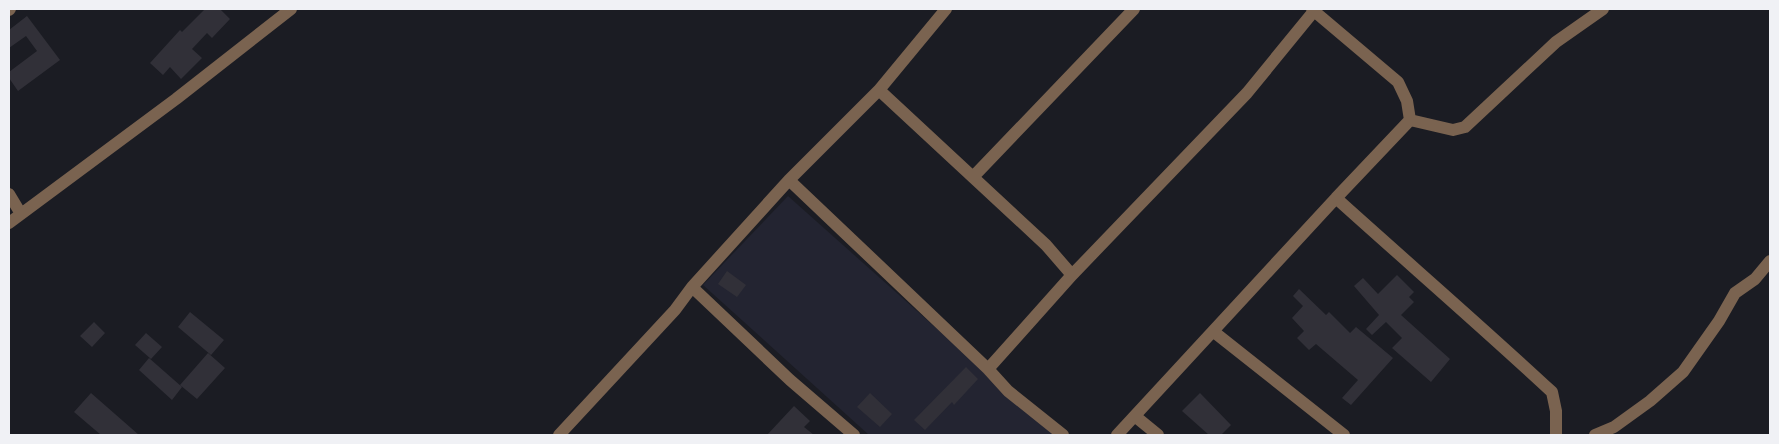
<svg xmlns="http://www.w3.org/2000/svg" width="1779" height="444" font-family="'Open Sans',sans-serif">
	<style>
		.built { fill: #232431 }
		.building { fill: #313038 }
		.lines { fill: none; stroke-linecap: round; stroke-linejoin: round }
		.minor { stroke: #7a6350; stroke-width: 12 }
	</style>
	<rect width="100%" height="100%" fill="#1b1c23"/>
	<path class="built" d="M 788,196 L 1056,435 L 869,435 L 703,285 Z"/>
	<path class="building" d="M 205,9 L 220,9 L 230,19 L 212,38 L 207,33 L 192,49 L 202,58 L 181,79 L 170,67 L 163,75 L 150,63 L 180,30 L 182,32 Z
		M 27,16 L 60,60 L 18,91 L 9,78 L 9,72 L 37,51 L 26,36 L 9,48 L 9,30 Z
		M 727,271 L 746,285 L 737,297 L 718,284 Z
		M 1397,275 L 1414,292 L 1409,297 L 1414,302 L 1401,315 L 1450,359 L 1431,382 L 1392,348 L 1402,338 L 1386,322 L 1372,335 L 1366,329 L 1379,315 L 1354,286 L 1363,278 L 1378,294 Z
		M 1299,289 L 1326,315 L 1329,312 L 1350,333 L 1356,327 L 1393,358 L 1351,405 L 1342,398 L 1358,380 L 1316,344 L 1309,350 L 1297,338 L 1304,331 L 1292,318 L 1303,306 L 1293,296 Z
		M 190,312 L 224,340 L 211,355 L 178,327 Z
		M 94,322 L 105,333 L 92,347 L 80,336 Z
		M 146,333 L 162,347 L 151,359 L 135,345 Z
		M 208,353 L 225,368 L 197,399 L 180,385 Z
		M 149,358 L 182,387 L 172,400 L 139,370 Z
		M 966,367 L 978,379 L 954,405 L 952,402 L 925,430 L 914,420 Z
		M 91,393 L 139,435 L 101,435 L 74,412 Z
		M 870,393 L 892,414 L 880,427 L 857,407 Z
		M 1200,393 L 1231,425 L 1221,435 L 1209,435 L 1182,411 Z
		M 794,406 L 810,421 L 804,427 L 814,435 L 767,435 Z"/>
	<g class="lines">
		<path class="minor" d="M 9,10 L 10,9
			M 1314,11 L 1398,82 L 1407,101 L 1410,120
			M 879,90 L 946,9
			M 973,177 L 1134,9
			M 789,180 L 988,369 L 1008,391 L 1063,435
			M 9,194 L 21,214
			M 9,223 L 176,99 L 291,9
			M 692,287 L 789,180 L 879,90 L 1046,245 L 1072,275
			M 1214,332 L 1344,435
			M 988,369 L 1072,275 L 1247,93 L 1314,11 L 1312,9
			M 1136,417 L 1158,435
			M 559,435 L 675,310 L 692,287 L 790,380 L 854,435
			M 1117,435 L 1336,198
			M 1556,435 L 1556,411 L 1552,392 C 1481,326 1408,263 1336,198 L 1410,120 L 1453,130 L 1465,127 L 1556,42 L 1603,9
			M 1595,435 L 1614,427 L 1650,401 L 1683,372 L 1719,321 L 1735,293 L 1755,279 L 1770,261"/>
	</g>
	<rect width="1779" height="444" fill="none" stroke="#f0f1f5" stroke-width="20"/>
</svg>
